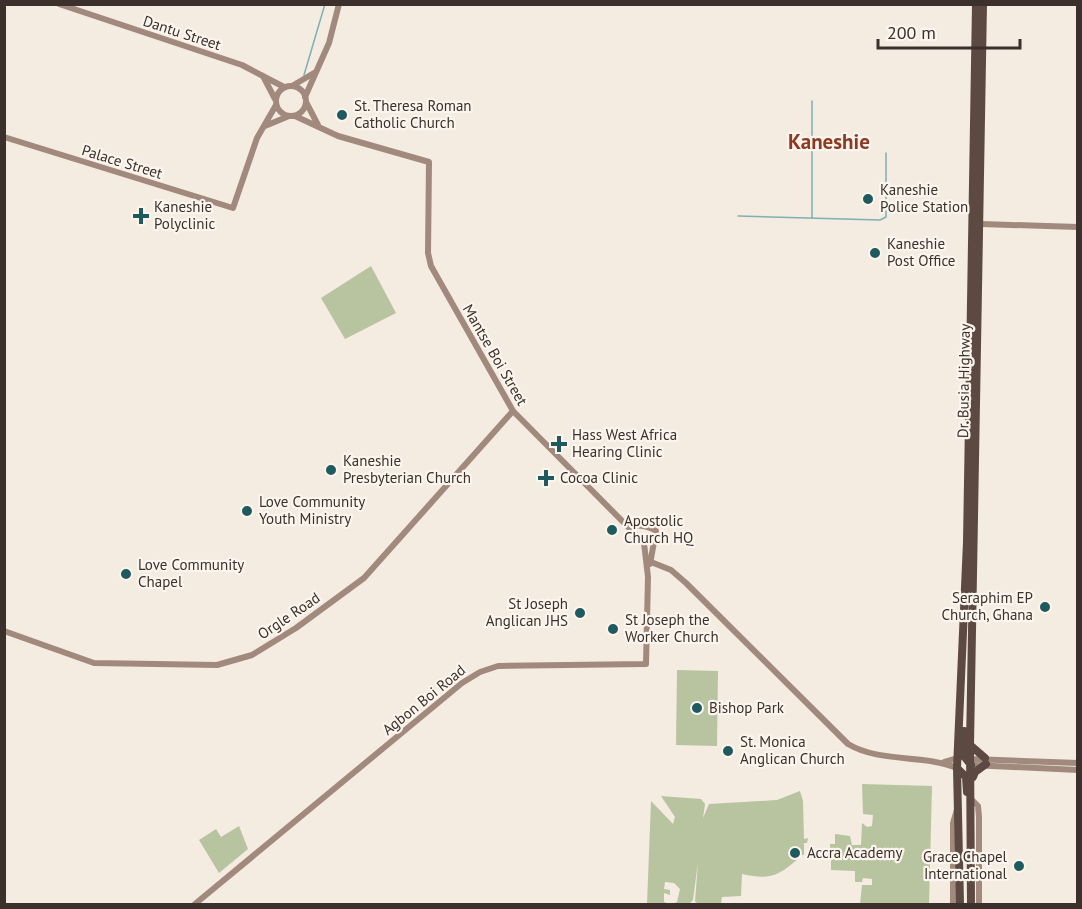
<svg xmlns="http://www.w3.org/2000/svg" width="1082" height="909" font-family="'PT Sans',sans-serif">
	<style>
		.green { fill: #b8c4a0 }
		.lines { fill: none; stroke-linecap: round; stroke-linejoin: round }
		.stream { stroke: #7fb0b2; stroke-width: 1.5 }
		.secondary { stroke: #a18a7d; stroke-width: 6 }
		.highway { stroke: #5c4a42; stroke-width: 8 }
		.poi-dot { fill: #1f5a5e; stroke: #fbf5ee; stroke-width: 2 }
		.labels { text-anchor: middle; stroke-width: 4.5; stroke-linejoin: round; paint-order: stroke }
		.street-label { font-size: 15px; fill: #3b302b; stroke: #fbf5ee }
		.poi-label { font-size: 15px; fill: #3b302b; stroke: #fbf5ee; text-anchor: start }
		.district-label { font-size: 21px; font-weight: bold; fill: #8c3b22; stroke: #fbf5ee }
	</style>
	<rect width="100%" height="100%" fill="#f4ebe1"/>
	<path class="green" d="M 371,266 L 396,313 L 345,339 L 321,298 Z
		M 677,670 L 718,671 L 717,746 L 676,745 Z
		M 862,784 L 932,786 L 929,904 L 860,904 L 862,885 L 872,885 L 872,879 L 863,878 L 862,882 L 855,882 L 855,871 L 831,870 L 831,859 L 838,859 L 838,849 L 830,849 L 830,844 L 835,844 L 835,834 L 850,836 L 852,845 L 861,845 L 862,823 L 867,827 L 872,826 L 873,815 L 863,814 Z
		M 800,791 L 803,801 L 804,839 L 808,838 L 807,843 L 804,843 L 804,855 L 792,854 L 792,858 L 798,859 C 777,877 769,880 742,874 L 741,896 L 722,897 L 721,904 L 698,904 L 695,901 L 698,862 L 693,900 L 689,904 L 672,904 L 677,902 L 680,889 L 674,883 L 665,882 L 664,889 L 670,890 L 670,895 L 664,893 L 664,902 L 670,904 L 647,904 L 651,801 L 673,824 L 675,817 L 661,796 L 701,799 L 705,804 L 703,818 L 709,804 L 777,800 Z
		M 239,826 L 248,849 L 219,873 L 199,840 L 216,829 L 221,837 Z"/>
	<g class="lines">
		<path class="stream" d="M 304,75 L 325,4
			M 738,216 L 880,220 L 886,217 L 886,153
			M 812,217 L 812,101"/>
		<path class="secondary" d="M 59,4 L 242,65 L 284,87
			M 263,76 L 275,99
			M276 101a15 15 0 1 1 30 0a15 15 0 1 1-30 0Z
			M 292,86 L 314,73
			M 305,97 L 329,43 L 339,4
			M 306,102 L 318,125
			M 295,116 L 338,136 L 429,162 L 428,253 L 431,266 L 513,411 L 644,543
			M 265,126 L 289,116
			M 4,137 L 233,208 L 257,138 L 276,105
			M 981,224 L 1078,227
			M 625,522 C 635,527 648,524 656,531 L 650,564
			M 651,562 L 671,570 L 686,583 L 848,744 C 880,763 923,754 957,768
			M 4,631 L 94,663 L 217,665 L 252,655 L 296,628 L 364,578 L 513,411
			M 944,762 L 964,756 L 972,759 L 1078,763
			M 971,765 L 1078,770
			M 972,800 L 978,806 L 979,817 L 979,904
			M 195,904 L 462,683 L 480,672 L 498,666 L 646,664 L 648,577 L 644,543
			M 953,904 L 953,823 L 958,806"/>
		<path class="highway" d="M 964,731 L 964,756 L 971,765
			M 970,745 L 985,758
			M 957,768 L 966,777 L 967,792
			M 973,777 L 975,772 L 986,764
			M 960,904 L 957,768 L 967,542 L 976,4
			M 971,904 L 970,745 L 983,4"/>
	</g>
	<g class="poi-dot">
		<circle cx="342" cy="115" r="6"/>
		<circle cx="868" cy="199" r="6"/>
		<path d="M138 207h6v6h6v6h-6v6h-6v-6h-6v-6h6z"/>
		<circle cx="875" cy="253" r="6"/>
		<path d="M556 435h6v6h6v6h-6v6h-6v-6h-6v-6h6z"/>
		<circle cx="331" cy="470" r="6"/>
		<path d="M543 469h6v6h6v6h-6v6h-6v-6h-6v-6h6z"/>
		<circle cx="247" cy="511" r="6"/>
		<circle cx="612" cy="530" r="6"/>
		<circle cx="126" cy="574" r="6"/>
		<circle cx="1045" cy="607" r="6"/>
		<circle cx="580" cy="613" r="6"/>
		<circle cx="613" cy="629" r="6"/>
		<circle cx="697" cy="708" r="6"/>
		<circle cx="728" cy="751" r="6"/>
		<circle cx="795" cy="853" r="6"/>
		<circle cx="1019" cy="866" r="6"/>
	</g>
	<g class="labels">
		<g class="street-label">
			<text transform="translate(182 33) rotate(18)" y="5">Dantu Street</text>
			<text transform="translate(122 162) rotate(17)" y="5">Palace Street</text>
			<text transform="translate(495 355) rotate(60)" y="5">Mantse Boi Street</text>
			<text transform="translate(964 381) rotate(-89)" y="5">Dr. Busia Highway</text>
			<text transform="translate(289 616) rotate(-34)" y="5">Orgle Road</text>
			<text transform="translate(424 700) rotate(-39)" y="5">Agbon Boi Road</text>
		</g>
		<g class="poi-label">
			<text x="354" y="111">St. Theresa Roman<tspan x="354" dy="17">Catholic Church</tspan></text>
			<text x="880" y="195">Kaneshie<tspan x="880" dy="17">Police Station</tspan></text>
			<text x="154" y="212">Kaneshie<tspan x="154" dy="17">Polyclinic</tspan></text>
			<text x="887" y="249">Kaneshie<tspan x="887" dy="17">Post Office</tspan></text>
			<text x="572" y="440">Hass West Africa<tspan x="572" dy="17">Hearing Clinic</tspan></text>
			<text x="343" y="466">Kaneshie<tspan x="343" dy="17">Presbyterian Church</tspan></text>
			<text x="560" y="483">Cocoa Clinic</text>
			<text x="259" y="507">Love Community<tspan x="259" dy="17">Youth Ministry</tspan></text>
			<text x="624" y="526">Apostolic<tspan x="624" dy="17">Church HQ</tspan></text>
			<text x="138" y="570">Love Community<tspan x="138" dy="17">Chapel</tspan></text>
			<text x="1033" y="603" text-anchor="end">Seraphim EP<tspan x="1033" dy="17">Church, Ghana</tspan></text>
			<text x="568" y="609" text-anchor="end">St Joseph<tspan x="568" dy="17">Anglican JHS</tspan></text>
			<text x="625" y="625">St Joseph the<tspan x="625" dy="17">Worker Church</tspan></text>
			<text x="709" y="713">Bishop Park</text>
			<text x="740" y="747">St. Monica<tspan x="740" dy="17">Anglican Church</tspan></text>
			<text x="807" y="858">Accra Academy</text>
			<text x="1007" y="862" text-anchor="end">Grace Chapel<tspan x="1007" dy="17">International</tspan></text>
		</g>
		<g class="district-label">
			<text x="829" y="149">Kaneshie</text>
		</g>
	</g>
	<rect width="1082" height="909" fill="none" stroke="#3b302b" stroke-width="12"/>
	<path d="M878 39v9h142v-9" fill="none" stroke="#3b302b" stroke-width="3"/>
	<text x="887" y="39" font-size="18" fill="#3b302b" stroke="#fbf5ee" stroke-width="4.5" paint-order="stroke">200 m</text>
</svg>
